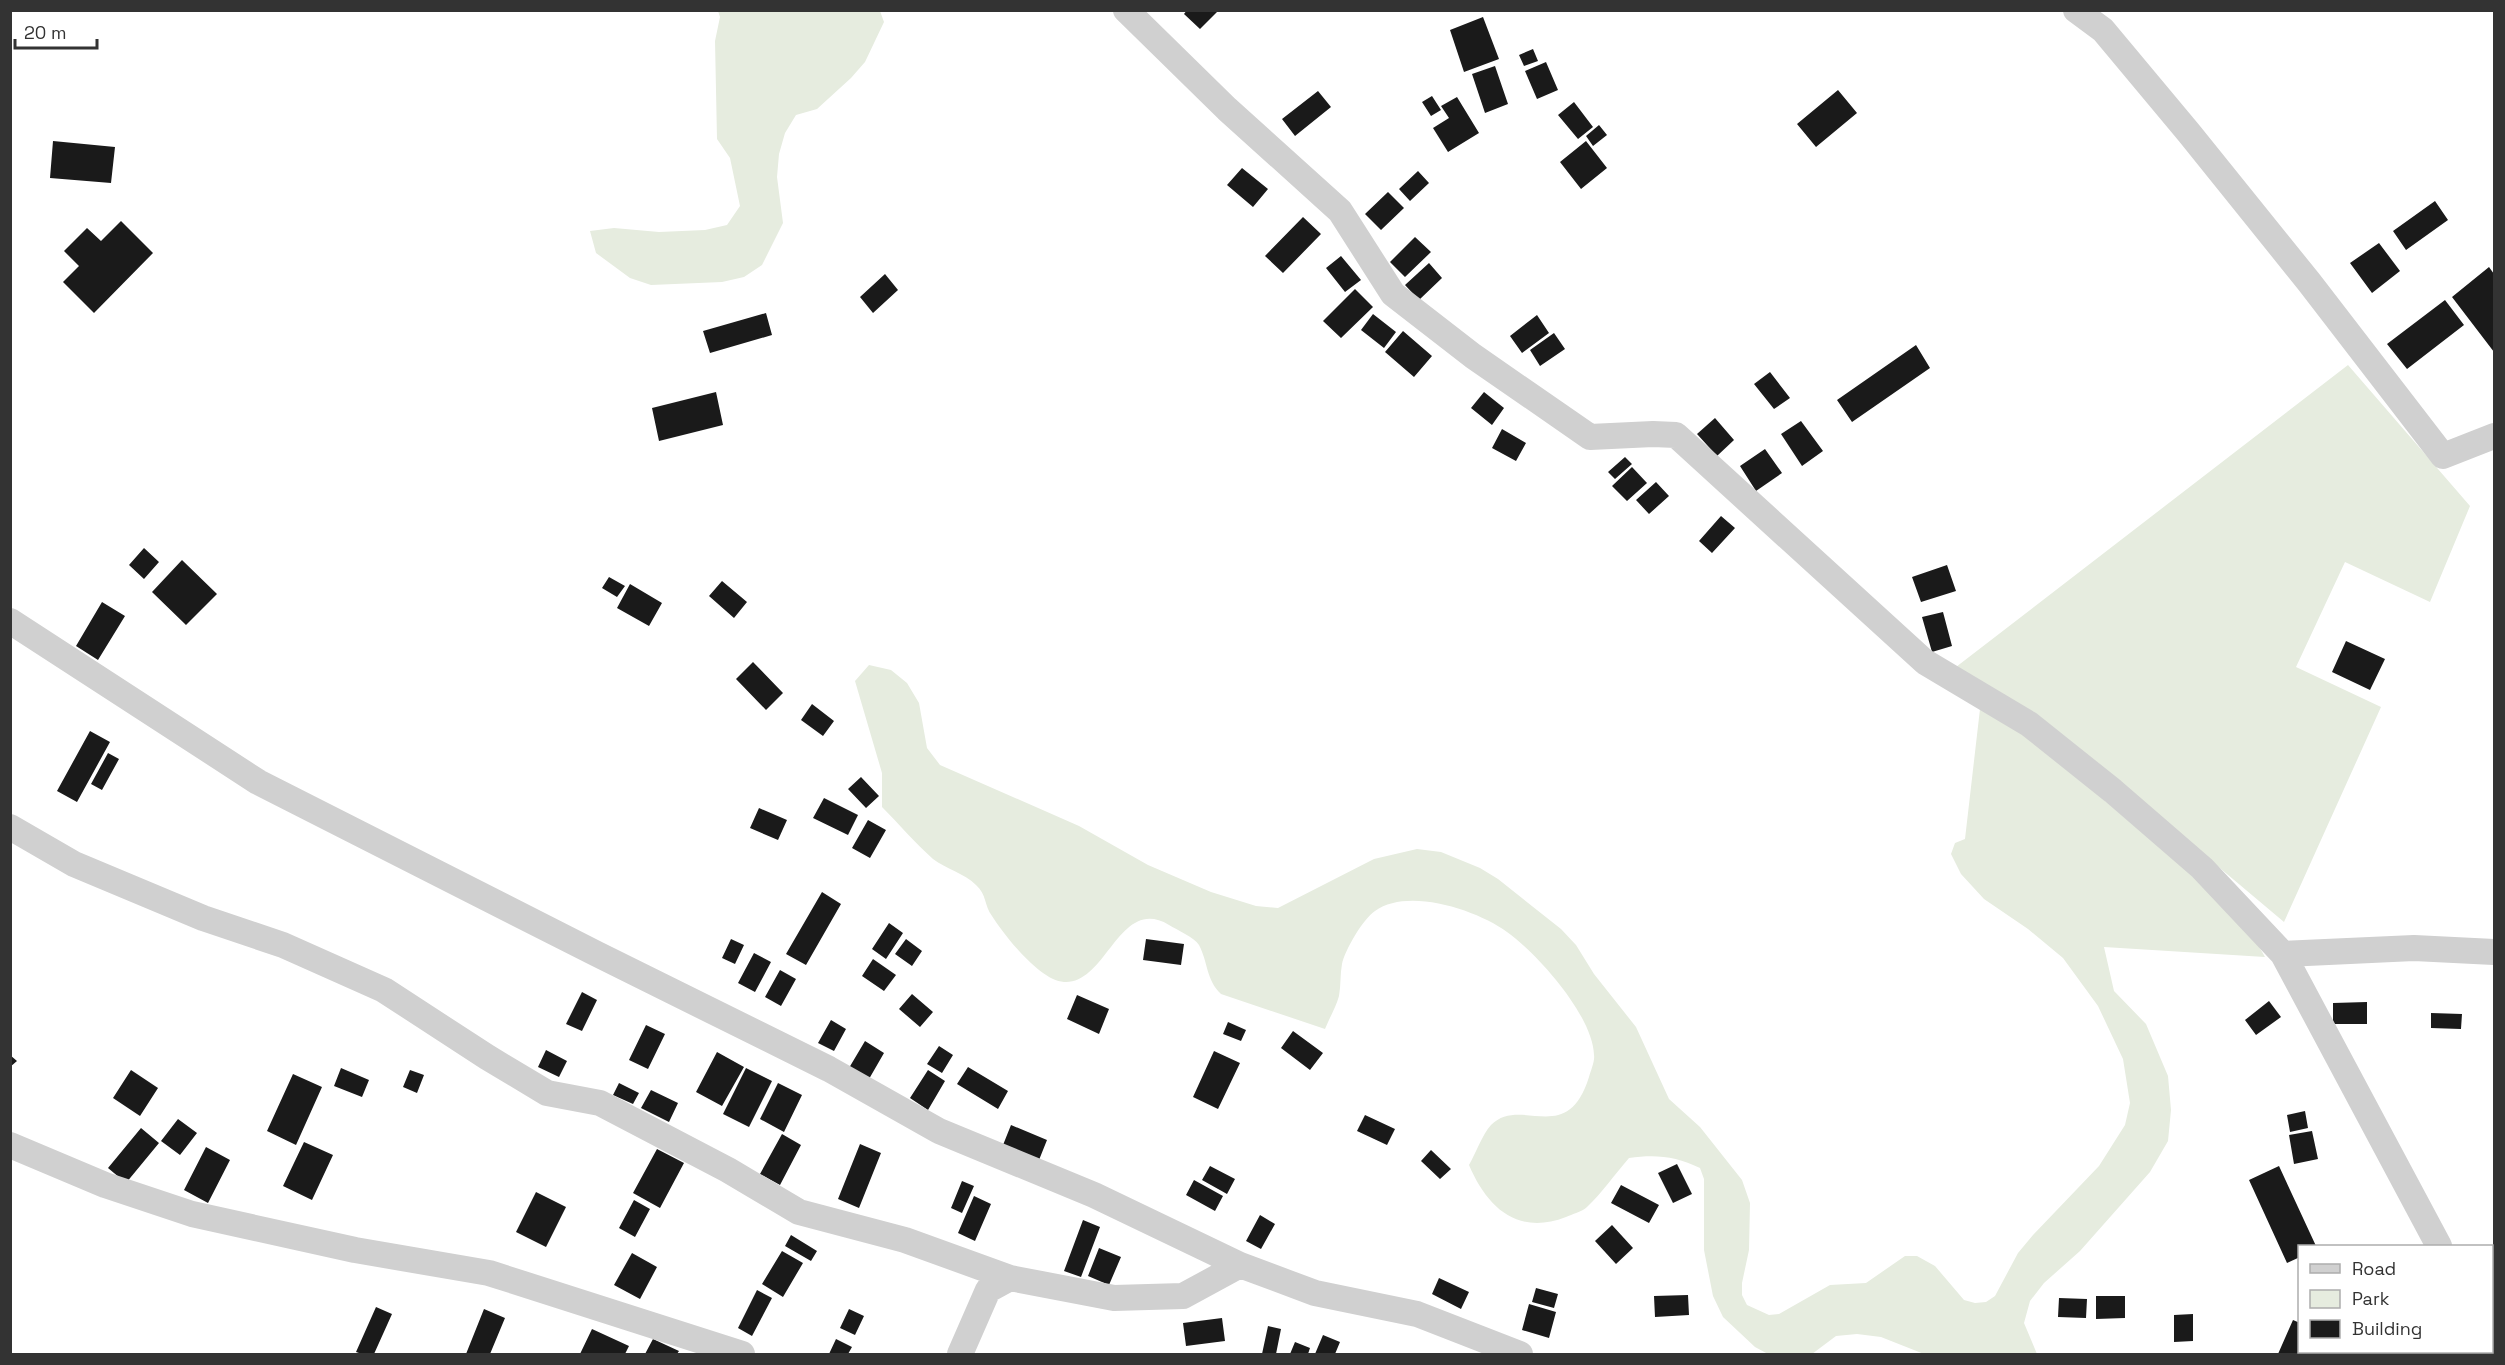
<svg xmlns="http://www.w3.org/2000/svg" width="2505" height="1365" font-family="'Space Grotesk',sans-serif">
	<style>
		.green { fill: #e6ecdf }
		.building { fill: #1a1a1a }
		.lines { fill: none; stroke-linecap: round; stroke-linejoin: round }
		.minor { stroke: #d0d0d0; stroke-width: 26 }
	</style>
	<rect width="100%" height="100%" fill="#fff"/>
	<path class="green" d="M 718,11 L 880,11 L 884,22 L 865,62 L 851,78 L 817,109 L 796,115 L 785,133 L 779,154 L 777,177 L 783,223 L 762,265 L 744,277 L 722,282 L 651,285 L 630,278 L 596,253 L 590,231 L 614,228 L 659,232 L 705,230 L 727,225 L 740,206 L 730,158 L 717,139 L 715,41 L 720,17 Z
		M 2348,365 L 2470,506 L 2430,602 L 2345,562 L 2296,667 L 2381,707 L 2284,922 L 2038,715 L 1956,667 Z
		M 869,665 L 891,670 L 907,683 L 919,703 L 927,748 L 940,765 L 1079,826 L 1148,865 L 1211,892 L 1256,906 L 1278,908 L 1374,859 L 1417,849 L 1441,852 L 1480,868 L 1498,879 L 1561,929 L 1576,945 L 1594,974 L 1636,1027 L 1669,1099 L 1700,1127 L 1742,1180 L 1750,1203 L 1749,1250 L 1742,1283 L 1742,1295 L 1747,1305 L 1769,1315 L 1779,1314 L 1830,1285 L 1866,1283 L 1905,1256 L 1917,1256 L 1935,1266 L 1964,1300 L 1975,1303 L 1986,1302 L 1995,1296 L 2018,1253 L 2033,1235 L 2099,1166 L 2125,1125 L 2130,1103 L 2123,1059 L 2098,1006 L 2063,958 L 2028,929 L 1984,899 L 1961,874 L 1951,854 L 1955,843 L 1965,839 L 1980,709 L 2023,731 L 2242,917 L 2265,957 L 2104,947 L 2114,991 L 2146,1024 L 2168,1076 L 2171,1110 L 2168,1141 L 2150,1172 L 2080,1251 L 2044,1283 L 2030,1301 L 2024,1323 L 2037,1354 L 1924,1354 L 1881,1337 L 1857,1334 L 1836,1336 L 1812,1354 L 1768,1354 L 1755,1347 L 1723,1317 L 1713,1296 L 1704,1250 L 1704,1179 L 1700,1168 C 1676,1156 1655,1154 1629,1158 C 1615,1174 1602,1193 1587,1207 C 1582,1212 1572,1214 1566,1217 C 1517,1236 1487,1207 1469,1165 C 1476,1153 1482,1135 1491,1125 C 1521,1095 1567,1148 1589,1077 C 1591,1070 1595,1061 1594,1055 C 1593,1016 1538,954 1507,932 C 1477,910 1408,887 1375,911 C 1363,919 1345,950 1342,964 C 1340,974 1341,985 1339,996 C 1336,1007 1329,1019 1325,1029 L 1221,994 C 1206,980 1208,962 1199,945 C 1194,937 1177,930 1169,925 C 1119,895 1107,985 1064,982 C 1040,981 1004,935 992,916 C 984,905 987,895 976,885 C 964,873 946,869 933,859 C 915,843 899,824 882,807 L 882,773 L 855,681 Z"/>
	<path class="building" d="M 1187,10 L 1219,10 L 1200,29 L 1184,14 Z
		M 1483,17 L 1499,59 L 1464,72 L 1450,30 Z
		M 1533,49 L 1538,61 L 1524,66 L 1519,55 Z
		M 1546,62 L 1558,90 L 1537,99 L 1525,71 Z
		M 1495,66 L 1508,104 L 1485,113 L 1472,74 Z
		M 1838,90 L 1857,113 L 1816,147 L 1797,124 Z
		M 1318,91 L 1331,107 L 1295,136 L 1282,119 Z
		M 1432,96 L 1441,110 L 1431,116 L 1422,102 Z
		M 1457,97 L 1479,133 L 1448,152 L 1433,128 L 1449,118 L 1441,106 Z
		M 1574,102 L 1593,127 L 1578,139 L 1558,115 Z
		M 1599,125 L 1607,135 L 1593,146 L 1586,136 Z
		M 53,141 L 115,147 L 111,183 L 50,178 Z
		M 1586,141 L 1607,168 L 1581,189 L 1560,162 Z
		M 1242,168 L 1268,189 L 1253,207 L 1227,185 Z
		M 1418,171 L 1429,183 L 1410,201 L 1399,189 Z
		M 1388,192 L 1404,208 L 1381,230 L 1365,214 Z
		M 2435,201 L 2448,220 L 2406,250 L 2393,231 Z
		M 1303,217 L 1321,234 L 1283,273 L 1265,256 Z
		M 121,221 L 153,253 L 94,313 L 63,282 L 79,266 L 64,251 L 87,228 L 101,241 Z
		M 1415,237 L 1431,252 L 1405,277 L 1390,262 Z
		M 2379,243 L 2400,271 L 2372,293 L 2350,263 Z
		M 1341,256 L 1361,280 L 1345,292 L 1326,268 Z
		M 1429,263 L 1442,278 L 1419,300 L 1405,285 Z
		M 2489,267 L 2494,274 L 2494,352 L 2452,297 Z
		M 885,274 L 898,290 L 873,313 L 860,297 Z
		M 1355,289 L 1373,307 L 1341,338 L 1323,321 Z
		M 2445,300 L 2464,325 L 2407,369 L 2387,344 Z
		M 766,313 L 772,335 L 710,353 L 703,331 Z
		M 1373,314 L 1396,332 L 1384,348 L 1361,330 Z
		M 1537,315 L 1549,333 L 1522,353 L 1510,336 Z
		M 1403,331 L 1432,356 L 1414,377 L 1385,352 Z
		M 1554,333 L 1565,349 L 1540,366 L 1530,350 Z
		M 1916,345 L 1930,368 L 1852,422 L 1837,400 Z
		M 1770,372 L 1790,398 L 1774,409 L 1754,384 Z
		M 716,392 L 723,425 L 659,441 L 652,408 Z
		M 1484,392 L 1504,408 L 1492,425 L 1471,408 Z
		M 1715,418 L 1734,440 L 1717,456 L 1697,434 Z
		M 1801,421 L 1823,451 L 1802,466 L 1781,434 Z
		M 1502,429 L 1526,443 L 1516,461 L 1492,448 Z
		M 1765,449 L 1782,473 L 1756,491 L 1740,466 Z
		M 1625,457 L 1632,464 L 1615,479 L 1608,472 Z
		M 1632,467 L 1647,483 L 1627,501 L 1612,486 Z
		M 1656,482 L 1669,496 L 1649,514 L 1636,500 Z
		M 1721,516 L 1735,528 L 1712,553 L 1699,541 Z
		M 144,548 L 159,562 L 144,579 L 129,565 Z
		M 182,560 L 217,594 L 186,625 L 152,592 Z
		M 1947,565 L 1956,591 L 1921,602 L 1912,577 Z
		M 609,577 L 625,586 L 617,597 L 602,588 Z
		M 722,581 L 747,602 L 734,618 L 709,596 Z
		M 630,584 L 662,603 L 649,626 L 617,608 Z
		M 102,602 L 125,616 L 98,660 L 76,646 Z
		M 1943,612 L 1952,646 L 1932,652 L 1922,617 Z
		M 2346,641 L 2385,659 L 2370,690 L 2332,672 Z
		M 753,662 L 783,693 L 766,710 L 736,679 Z
		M 812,704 L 834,721 L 823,736 L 801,720 Z
		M 90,731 L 110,742 L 77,802 L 57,791 Z
		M 108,753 L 119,759 L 102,790 L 91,784 Z
		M 861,777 L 879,796 L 866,808 L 848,789 Z
		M 824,798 L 858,815 L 848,835 L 813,818 Z
		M 759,808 L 787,820 L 778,840 L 750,828 Z
		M 868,820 L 886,830 L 870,858 L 852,848 Z
		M 822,892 L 841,904 L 806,965 L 786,954 Z
		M 889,923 L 903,933 L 886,959 L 872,949 Z
		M 731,939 L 744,945 L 735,964 L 722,958 Z
		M 906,939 L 922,951 L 912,966 L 895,954 Z
		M 1146,939 L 1184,944 L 1181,965 L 1143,960 Z
		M 754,953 L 771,962 L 755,992 L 738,983 Z
		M 873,959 L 896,975 L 884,991 L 862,976 Z
		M 780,970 L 796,979 L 781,1006 L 765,997 Z
		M 582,992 L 597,1000 L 582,1031 L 566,1024 Z
		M 912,994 L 933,1012 L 920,1027 L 899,1009 Z
		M 1077,995 L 1109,1009 L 1099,1034 L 1067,1019 Z
		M 2269,1001 L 2281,1017 L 2256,1035 L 2245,1020 Z
		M 2367,1002 L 2367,1024 L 2333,1024 L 2333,1003 Z
		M 2431,1013 L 2462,1014 L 2461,1029 L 2431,1028 Z
		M 831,1020 L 846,1029 L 834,1051 L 818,1043 Z
		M 1228,1022 L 1246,1030 L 1241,1041 L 1223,1034 Z
		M 646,1025 L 665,1034 L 648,1069 L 629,1060 Z
		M 1293,1031 L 1323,1053 L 1310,1070 L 1281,1048 Z
		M 865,1041 L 884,1053 L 869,1079 L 849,1068 Z
		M 939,1046 L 953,1055 L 942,1073 L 927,1064 Z
		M 546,1050 L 567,1061 L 559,1077 L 538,1067 Z
		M 1214,1051 L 1240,1063 L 1218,1109 L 1193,1097 Z
		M 717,1052 L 744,1067 L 722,1106 L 696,1092 Z
		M 10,1055 L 17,1061 L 10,1067 Z
		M 968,1067 L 1008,1091 L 998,1109 L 957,1084 Z
		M 341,1068 L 369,1080 L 362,1097 L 334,1086 Z
		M 746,1068 L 772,1081 L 749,1127 L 723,1114 Z
		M 131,1070 L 158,1088 L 140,1116 L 113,1098 Z
		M 410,1070 L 424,1075 L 417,1093 L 403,1087 Z
		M 928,1070 L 945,1081 L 928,1110 L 910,1098 Z
		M 293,1074 L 322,1087 L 296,1145 L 267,1131 Z
		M 619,1083 L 639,1093 L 633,1104 L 613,1095 Z
		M 778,1083 L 802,1095 L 784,1132 L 760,1119 Z
		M 651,1090 L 678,1103 L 669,1122 L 641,1108 Z
		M 2305,1111 L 2308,1128 L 2290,1132 L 2287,1115 Z
		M 1365,1115 L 1395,1129 L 1387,1145 L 1357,1131 Z
		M 178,1119 L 197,1133 L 180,1155 L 161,1141 Z
		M 1011,1125 L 1047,1140 L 1039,1160 L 1003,1145 Z
		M 141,1128 L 159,1143 L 126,1183 L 108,1168 Z
		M 2312,1131 L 2318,1159 L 2294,1164 L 2289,1135 Z
		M 782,1134 L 801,1145 L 780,1185 L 760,1174 Z
		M 304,1142 L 333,1155 L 312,1200 L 283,1186 Z
		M 860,1144 L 881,1153 L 859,1208 L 838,1199 Z
		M 206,1147 L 230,1160 L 208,1203 L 184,1190 Z
		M 657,1149 L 684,1163 L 660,1208 L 633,1193 Z
		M 1431,1150 L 1451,1169 L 1440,1179 L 1421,1161 Z
		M 1677,1164 L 1692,1194 L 1673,1203 L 1658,1173 Z
		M 1210,1166 L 1235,1179 L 1227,1194 L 1202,1180 Z
		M 2279,1166 L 2316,1246 L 2300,1246 L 2300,1257 L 2287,1263 L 2249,1180 Z
		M 1194,1180 L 1223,1196 L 1215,1211 L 1186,1195 Z
		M 962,1181 L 974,1186 L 962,1213 L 951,1208 Z
		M 1621,1185 L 1659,1205 L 1649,1223 L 1611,1203 Z
		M 536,1192 L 566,1207 L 546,1247 L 516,1232 Z
		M 974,1196 L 991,1204 L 975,1241 L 958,1233 Z
		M 634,1200 L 650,1209 L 635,1237 L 619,1228 Z
		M 1260,1215 L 1275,1224 L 1261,1249 L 1246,1241 Z
		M 1083,1220 L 1100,1227 L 1081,1277 L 1064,1271 Z
		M 1612,1225 L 1633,1248 L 1616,1264 L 1595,1241 Z
		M 791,1235 L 817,1251 L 811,1261 L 785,1246 Z
		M 1099,1248 L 1121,1257 L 1109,1285 L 1088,1276 Z
		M 782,1251 L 803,1263 L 783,1297 L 762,1284 Z
		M 632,1253 L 657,1267 L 640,1299 L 614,1285 Z
		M 1439,1278 L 1469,1292 L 1461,1309 L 1432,1294 Z
		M 1536,1288 L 1558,1294 L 1554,1308 L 1532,1302 Z
		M 757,1290 L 772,1298 L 752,1336 L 738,1328 Z
		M 1688,1295 L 1689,1315 L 1655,1317 L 1654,1296 Z
		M 2096,1296 L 2125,1296 L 2125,1318 L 2096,1319 Z
		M 2059,1298 L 2087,1299 L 2086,1318 L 2058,1317 Z
		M 1529,1304 L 1556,1312 L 1549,1338 L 1522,1330 Z
		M 376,1307 L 392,1314 L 374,1354 L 362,1354 L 356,1352 Z
		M 484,1309 L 505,1318 L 490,1354 L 466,1354 Z
		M 849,1309 L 864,1316 L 855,1335 L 840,1328 Z
		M 2193,1314 L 2193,1341 L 2174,1342 L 2174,1315 Z
		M 1222,1318 L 1225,1341 L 1186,1346 L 1183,1323 Z
		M 2293,1320 L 2300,1323 L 2300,1352 L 2305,1352 L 2304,1354 L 2278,1354 Z
		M 1268,1326 L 1281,1329 L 1276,1354 L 1262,1354 Z
		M 592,1329 L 629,1346 L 625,1354 L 580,1354 Z
		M 1323,1335 L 1340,1342 L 1335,1354 L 1315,1354 Z
		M 653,1339 L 679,1351 L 677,1354 L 645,1354 Z
		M 836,1339 L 852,1347 L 848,1354 L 829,1354 Z
		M 1295,1342 L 1310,1348 L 1308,1354 L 1290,1354 Z"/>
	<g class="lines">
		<path class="minor" d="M 1126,10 L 1227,109 L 1340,211 L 1393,294 L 1473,356 L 1590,437 L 1653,434 L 1676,435 L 1925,662 L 2029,724 L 2113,791 L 2202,868 L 2283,954 L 2439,1246
			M 2076,10 L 2103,30 L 2189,133 L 2309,282 L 2443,456 L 2494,436
			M 10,621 L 258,782 L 597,954 L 829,1069 L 939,1131 L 1094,1195 L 1240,1265 L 1315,1293 L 1417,1314 L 1520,1354
			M 10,827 L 74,864 L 203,918 L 283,945 L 384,990 L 487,1057 L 547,1093 L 600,1103 L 728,1170 L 799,1212 L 905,1240 L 1010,1278
			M 2283,954 L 2414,948 L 2494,952
			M 10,1145 L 105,1185 L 192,1214 L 355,1250 L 489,1273 L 742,1354
			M 2492,1346 L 2494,1351
			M 960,1354 L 988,1290 L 1010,1278 L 1114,1298 L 1183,1296 L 1240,1265"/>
	</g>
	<rect width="2505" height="1365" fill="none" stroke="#333333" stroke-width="24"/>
	<rect x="2298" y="1245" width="195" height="108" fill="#ffffff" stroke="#adadad" stroke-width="1.5"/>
	<rect x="2310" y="1264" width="30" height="9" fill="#d0d0d0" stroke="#adadad" stroke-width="1.5"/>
	<text x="2352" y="1275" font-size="18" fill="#333333">Road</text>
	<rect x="2310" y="1290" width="30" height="18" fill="#e6ecdf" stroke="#adadad" stroke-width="1.5"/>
	<text x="2352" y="1305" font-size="18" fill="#333333">Park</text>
	<rect x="2310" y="1320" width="30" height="18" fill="#1a1a1a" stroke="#adadad" stroke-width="1.5"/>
	<text x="2352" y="1335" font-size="18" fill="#333333">Building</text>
	<path d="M15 39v9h82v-9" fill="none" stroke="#333333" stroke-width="3"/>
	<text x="24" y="39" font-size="18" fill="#333333" stroke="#ffffff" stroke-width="4.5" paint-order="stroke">20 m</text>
</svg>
